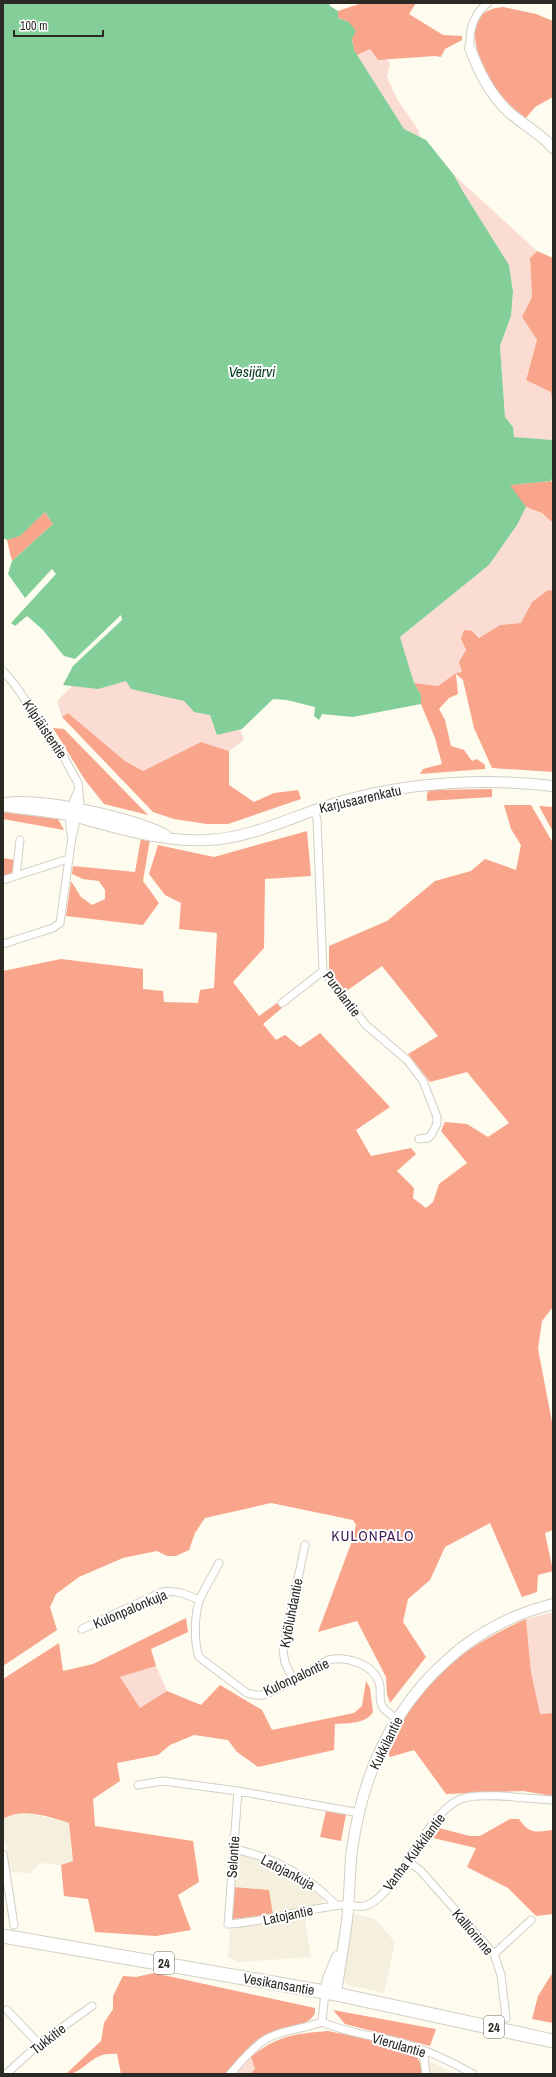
<svg xmlns="http://www.w3.org/2000/svg" width="556" height="2077" font-family="'Archivo Narrow',sans-serif">
	<style>
		.built { fill: #f5f0dd }
		.green { fill: #fadcd3 }
		.forest { fill: #f9a58b }
		.water { fill: #84cf99 }
		.lines { fill: none; stroke-linecap: round; stroke-linejoin: round }
		.street-casing { stroke: #d2cfc4; stroke-width: 9 }
		.secondary-casing { stroke: #d2cfc4; stroke-width: 12 }
		.highway-casing { stroke: #d2cfc4; stroke-width: 15 }
		.street { stroke: #fff; stroke-width: 7 }
		.secondary { stroke: #fff; stroke-width: 10 }
		.highway { stroke: #fff; stroke-width: 13 }
		.labels { text-anchor: middle; stroke-width: 4; stroke-linejoin: round; paint-order: stroke }
		.shield { fill: #fff; stroke: #6a6966; stroke-width: 1 }
		.shield-label { font-size: 13px; font-weight: bold; fill: #2a2924 }
		.street-label { font-size: 14px; fill: #2a2924; stroke: #fff }
		.water-label { font-size: 15px; font-style: italic; fill: #003c1a; stroke: #fff }
		.neighbourhood-label { font-size: 15px; letter-spacing: 1px; fill: #431f56; stroke: #fff }
	</style>
	<rect width="100%" height="100%" fill="#fefbef"/>
	<path class="built" d="M 29,1813 L 69,1823 L 73,1862 L 61,1865 L 39,1863 L 31,1873 L 10,1872 L 6,1844 L 3,1841 L 3,1819 L 10,1815 Z
		M 235,1853 L 264,1860 L 322,1896 L 323,1911 L 304,1915 L 311,1957 L 238,1962 L 228,1957 L 231,1919 L 273,1915 L 233,1887 Z
		M 353,1914 L 375,1919 L 395,1942 L 384,1993 L 347,1985 L 343,1979 Z
		M 413,2053 L 456,2074 L 421,2074 L 420,2060 Z"/>
	<path class="green" d="M 370,49 L 378,60 L 386,58 L 390,64 L 387,77 L 397,99 L 419,131 L 420,137 L 404,130 L 357,55 Z
		M 454,175 L 537,251 L 530,258 L 532,297 L 522,317 L 537,340 L 526,379 L 552,392 L 553,440 L 514,437 L 513,427 L 505,417 L 500,346 L 511,316 L 513,292 L 509,265 L 462,190 Z
		M 526,507 L 542,513 L 553,523 L 553,591 L 548,590 L 532,602 L 521,623 L 500,625 L 479,638 L 472,631 L 461,639 L 466,650 L 462,672 L 456,673 L 438,686 L 414,683 L 400,637 L 489,565 L 517,525 Z
		M 107,649 L 240,729 L 244,740 L 229,751 L 201,742 L 143,771 L 125,761 L 68,713 L 62,717 L 57,701 L 72,686 L 74,678 Z
		M 553,1612 L 553,1713 L 540,1714 L 531,1672 L 526,1619 Z
		M 156,1666 L 167,1691 L 140,1709 L 120,1677 Z
		M 251,2057 L 255,2069 L 250,2074 L 235,2074 Z"/>
	<path class="forest" d="M 362,3 L 416,3 L 409,14 L 443,35 L 462,36 L 462,40 L 445,49 L 441,57 L 435,56 L 378,60 L 370,49 L 357,55 L 354,50 L 349,22 L 338,18 L 338,11 Z
		M 503,7 L 536,14 L 553,21 L 553,97 L 535,107 L 526,118 C 518,112 508,106 502,98 C 484,75 451,11 503,7 Z
		M 537,251 L 553,258 L 553,406 L 551,392 L 526,380 L 537,340 L 522,317 L 532,297 L 530,258 Z
		M 551,481 L 553,483 L 553,523 L 542,513 L 526,507 L 509,485 Z
		M 45,512 L 53,524 L 12,561 L 7,540 L 20,535 Z
		M 548,590 L 553,591 L 553,772 L 492,768 L 474,728 L 463,680 L 456,674 L 458,694 L 449,698 L 439,709 L 445,720 L 451,746 L 464,750 L 472,761 L 477,759 L 485,765 L 485,769 L 420,774 L 423,769 L 442,764 L 435,738 L 421,704 L 421,695 L 414,683 L 438,686 L 456,673 L 462,672 L 459,662 L 466,650 L 461,639 L 464,630 L 472,631 L 479,638 L 500,625 L 521,623 L 532,602 Z
		M 68,713 L 125,761 L 143,771 L 201,742 L 229,751 L 229,785 L 254,802 L 274,793 L 298,790 L 301,799 L 228,824 L 207,824 L 174,819 L 153,812 L 62,717 Z
		M 53,728 L 64,729 L 148,815 L 104,804 L 85,780 Z
		M 492,789 L 492,797 L 427,801 L 427,794 L 429,790 Z
		M 504,805 L 531,805 L 553,843 L 553,1307 L 542,1321 L 538,1349 L 553,1427 L 553,1530 L 545,1533 L 553,1571 L 538,1575 L 537,1592 L 522,1597 L 490,1523 L 445,1547 L 430,1580 L 408,1599 L 403,1622 L 426,1657 L 390,1703 L 387,1694 L 386,1677 L 357,1621 L 318,1632 L 352,1541 L 356,1525 L 353,1520 L 271,1503 L 205,1518 L 195,1533 L 189,1550 L 176,1556 L 167,1556 L 157,1551 L 123,1558 L 79,1577 L 56,1594 L 50,1607 L 57,1630 L 3,1666 L 3,971 L 61,959 L 143,969 L 143,989 L 163,991 L 164,1002 L 198,1003 L 200,990 L 214,988 L 217,933 L 179,929 L 181,903 L 165,895 L 149,874 L 158,845 L 214,857 L 307,831 L 311,876 L 265,879 L 264,948 L 233,982 L 259,1016 L 277,1003 L 282,1008 L 263,1024 L 276,1040 L 285,1035 L 300,1047 L 320,1033 L 390,1107 L 356,1130 L 371,1156 L 411,1148 L 416,1154 L 397,1171 L 414,1188 L 413,1198 L 426,1208 L 433,1202 L 439,1184 L 467,1163 L 441,1131 L 445,1122 L 467,1124 L 488,1137 L 509,1123 L 467,1072 L 430,1082 L 408,1054 L 438,1036 L 382,966 L 345,992 L 329,970 L 329,946 L 387,921 L 435,881 L 471,871 L 485,859 L 516,870 L 521,845 L 511,829 Z
		M 539,806 L 553,807 L 553,832 Z
		M 3,812 L 58,819 L 64,830 L 3,819 Z
		M 141,838 L 150,839 L 143,881 L 159,903 L 143,925 L 66,916 L 71,881 L 81,897 L 92,905 L 105,899 L 105,890 L 99,881 L 83,879 L 72,874 L 73,866 L 135,872 Z
		M 3,858 L 15,860 C 14,869 13,875 3,878 Z
		M 186,1618 L 188,1632 L 151,1649 L 156,1666 L 120,1677 L 140,1708 L 167,1691 L 201,1705 L 220,1685 L 262,1710 L 272,1730 L 354,1713 L 362,1706 L 366,1681 L 370,1688 L 373,1712 C 366,1724 348,1723 335,1724 L 334,1750 L 258,1767 L 237,1752 L 228,1740 L 194,1735 L 170,1745 L 158,1755 L 117,1763 L 120,1781 L 93,1799 L 95,1826 L 193,1841 L 199,1882 L 178,1895 L 191,1930 L 156,1936 L 95,1932 L 88,1899 L 64,1896 L 61,1865 L 73,1861 L 69,1823 C 48,1817 23,1807 3,1819 L 3,1679 L 59,1643 L 63,1671 L 93,1664 Z
		M 526,1619 L 531,1672 L 540,1714 L 553,1713 L 553,1796 L 523,1791 L 446,1794 L 414,1750 L 390,1757 L 386,1751 C 400,1728 413,1701 431,1681 C 457,1654 492,1634 526,1619 Z
		M 326,1811 L 346,1814 L 341,1841 L 320,1837 Z
		M 510,1819 L 519,1819 C 530,1835 536,1832 553,1830 L 553,1914 L 536,1916 L 508,1888 L 467,1867 L 476,1848 L 433,1838 L 439,1828 L 470,1836 L 480,1836 Z
		M 233,1887 L 269,1890 L 273,1915 L 231,1919 Z
		M 553,1972 L 553,2023 L 532,2019 L 538,1996 Z
		M 154,1973 L 315,2008 L 315,2013 C 308,2028 288,2025 274,2031 C 254,2040 241,2058 226,2074 L 121,2074 L 117,2054 C 89,2051 86,2074 66,2074 L 101,2041 L 104,2023 L 113,2009 L 113,1996 L 123,1976 L 136,1977 Z
		M 333,2010 L 436,2029 L 430,2046 L 345,2024 Z
		M 328,2031 C 351,2036 393,2042 412,2052 C 419,2056 422,2067 421,2074 L 250,2074 L 255,2069 L 251,2057 C 278,2035 295,2034 328,2031 Z"/>
	<path class="water" d="M 3,3 L 329,3 L 330,6 L 338,11 L 338,18 L 349,22 L 356,31 L 352,39 L 354,50 L 404,129 L 426,140 L 454,175 L 462,190 L 509,265 L 513,292 L 511,316 L 500,346 L 505,417 L 513,427 L 514,437 L 553,440 L 553,476 L 551,481 L 510,485 L 526,507 L 517,525 L 489,565 L 400,637 L 414,683 L 421,695 L 421,704 L 353,717 L 322,714 L 319,720 L 314,716 L 315,707 L 287,700 L 273,699 L 242,729 L 217,735 L 210,715 L 194,712 L 184,701 L 131,689 L 126,681 L 98,689 L 63,685 L 73,666 L 122,620 L 121,615 L 75,659 L 64,656 L 43,630 L 27,616 L 15,626 L 11,623 L 56,574 L 52,569 L 25,598 L 8,574 L 12,561 L 53,524 L 45,512 L 20,536 L 7,540 L 3,538 Z"/>
	<g class="lines">
		<g class="street-casing">
			<path id="street" d="M 470,48 C 469,31 473,14 488,3
				M 3,671 L 15,685 L 63,756 L 78,783 L 80,804 L 72,837 L 60,923 L 53,928 L 3,944
				M 314,810 L 317,819 L 323,971 L 366,1025 L 407,1060 L 423,1081 L 437,1117 L 437,1124 L 431,1135 L 428,1138 L 419,1139
				M 72,837 C 67,821 71,805 78,791
				M 16,876 L 20,840
				M 3,880 L 65,860 L 68,861
				M 282,1003 L 323,971
				M 219,1563 C 213,1575 205,1587 200,1599 C 194,1614 194,1643 199,1657 L 247,1693 C 252,1694 257,1696 262,1695 C 277,1692 313,1668 328,1660 C 345,1656 372,1663 379,1682 C 382,1690 378,1699 382,1706 C 385,1711 391,1715 396,1718
				M 82,1629 L 162,1592 C 176,1590 186,1594 199,1600
				M 293,1679 L 285,1663 L 283,1650 L 305,1545
				M 138,1785 L 163,1781 L 238,1791 L 360,1813
				M 238,1791 L 228,1924 C 266,1922 303,1909 342,1905 C 351,1904 360,1909 368,1905 C 406,1886 427,1804 468,1797 C 494,1793 527,1799 553,1800
				M 233,1849 C 272,1856 309,1877 336,1905
				M 3,1854 L 14,1925
				M 408,1861 L 421,1871 L 494,1954 L 501,1975 L 506,2018
				M 494,1954 L 531,1920
				M 7,2010 L 39,2044
				M 322,2022 C 349,2034 378,2036 406,2044 C 429,2051 452,2062 473,2074
				M 322,2022 L 325,1992
				M 423,2050 L 426,2074
				M 6,2074 L 39,2044 L 92,2006
				M 230,2074 C 240,2063 251,2049 263,2041 C 279,2030 304,2029 322,2022"/>
		</g>
		<g class="secondary-casing">
			<path id="secondary" d="M 470,48 C 479,72 490,95 510,113 C 524,125 541,134 553,148
				M 5,803 C 44,798 130,817 166,835
				M 3,806 C 27,810 53,811 77,817 C 120,829 163,842 208,840 C 255,838 301,812 346,800 C 412,782 486,778 553,786
				M 325,1992 L 329,1976 L 337,1957
				M 336,1994 C 339,1969 344,1945 347,1920 C 350,1897 349,1873 352,1850 C 362,1777 390,1712 445,1662 C 475,1634 513,1614 553,1604"/>
		</g>
		<g class="highway-casing">
			<path id="highway" d="M 3,1936 L 336,1994 L 553,2041"/>
		</g>
		<use href="#street" class="street"/>
		<use href="#secondary" class="secondary"/>
		<use href="#highway" class="highway"/>
	</g>
	<g class="labels">
		<g class="shield">
			<rect x="154" y="1952" width="20" height="22" rx="3"/>
			<rect x="484" y="2016" width="20" height="22" rx="3"/>
		</g>
		<g class="shield-label">
			<text x="164" y="1968">24</text>
			<text x="494" y="2032">24</text>
		</g>
		<g class="street-label">
			<text transform="translate(45 729) rotate(56)" y="5">Kilpiäistentie</text>
			<text transform="translate(360 799) rotate(-13)" y="5">Karjusaarenkatu</text>
			<text transform="translate(342 994) rotate(53)" y="5">Purolantie</text>
			<text transform="translate(130 1609) rotate(-23)" y="5">Kulonpalonkuja</text>
			<text transform="translate(291 1613) rotate(-79)" y="5">Kytöluhdantie</text>
			<text transform="translate(296 1677) rotate(-25)" y="5">Kulonpalontie</text>
			<text transform="translate(386 1743) rotate(-64)" y="5">Kukkilantie</text>
			<text transform="translate(414 1852) rotate(-53)" y="5">Vanha Kukkilantie</text>
			<text transform="translate(233 1857) rotate(-86)" y="5">Selontie</text>
			<text transform="translate(288 1872) rotate(28)" y="5">Latojankuja</text>
			<text transform="translate(288 1915) rotate(-12)" y="5">Latojantie</text>
			<text transform="translate(473 1932) rotate(50)" y="5">Kalliorinne</text>
			<text transform="translate(279 1984) rotate(10)" y="5">Vesikansantie</text>
			<text transform="translate(48 2039) rotate(-38)" y="5">Tukkitie</text>
			<text transform="translate(399 2045) rotate(16)" y="5">Vierulantie</text>
		</g>
		<g class="water-label">
			<text x="252" y="377">Vesijärvi</text>
		</g>
		<g class="neighbourhood-label">
			<text x="373" y="1541">KULONPALO</text>
		</g>
	</g>
	<rect width="556" height="2077" fill="none" stroke="#2a2924" stroke-width="8"/>
	<path d="M14 30v6h89v-6" fill="none" stroke="#2a2924" stroke-width="2"/>
	<text x="20" y="30" font-size="12" fill="#2a2924" stroke="#ffffff" stroke-width="3" paint-order="stroke">100 m</text>
</svg>
